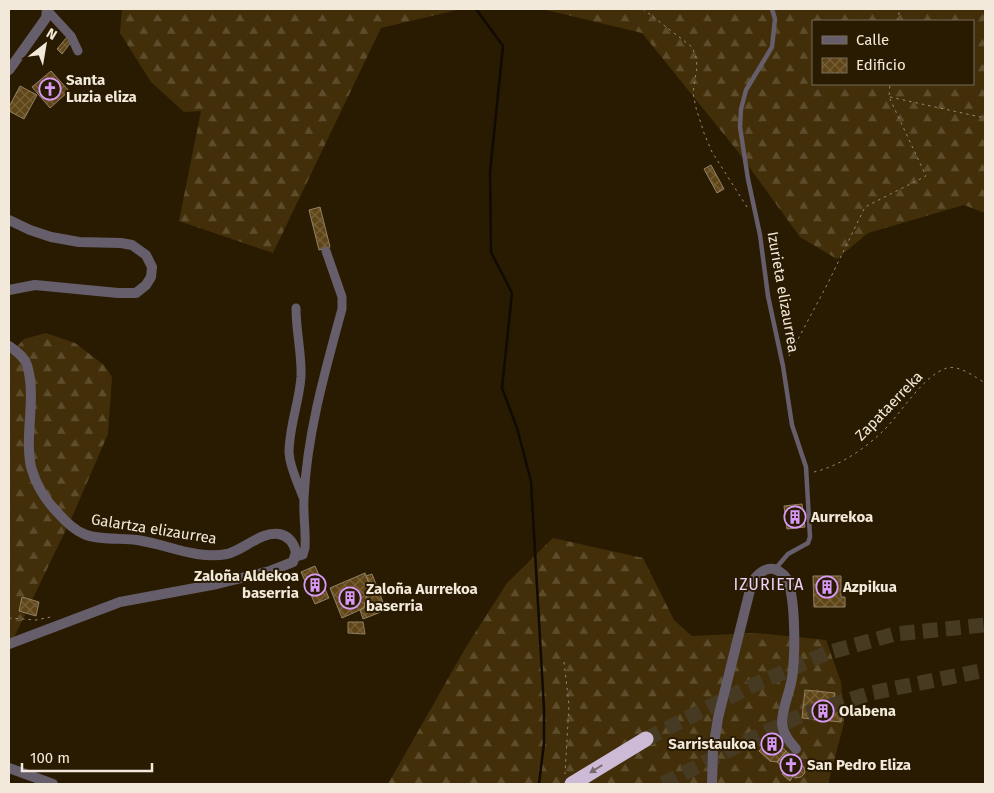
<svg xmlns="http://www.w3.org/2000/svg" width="994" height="793" font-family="'Fira Sans',sans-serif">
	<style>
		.forest { fill: url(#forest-firs); fill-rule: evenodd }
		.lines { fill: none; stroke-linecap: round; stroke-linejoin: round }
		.stream { stroke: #120b03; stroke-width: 2.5 }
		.building { fill: url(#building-cross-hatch); stroke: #918064 }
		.motorway-tunnel { stroke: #473a22; stroke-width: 15; stroke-dasharray: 15 8; stroke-linecap: butt }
		.path { stroke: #958a76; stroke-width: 1; stroke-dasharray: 2.5 4; stroke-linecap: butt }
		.service { stroke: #665e6a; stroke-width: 4.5 }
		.minor { stroke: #665e6a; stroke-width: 9 }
		.tertiary { stroke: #665e6a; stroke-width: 10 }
		.motorway { stroke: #cdbad7; stroke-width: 15 }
		.oneway { fill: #7b6a6c }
		.labels { text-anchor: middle; stroke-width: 4; stroke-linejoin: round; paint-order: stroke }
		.poi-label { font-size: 15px; font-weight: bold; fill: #f2e9da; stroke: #291b02; text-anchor: start }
		.street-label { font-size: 15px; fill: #f2e9da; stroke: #291b02 }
		.neighbourhood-label { font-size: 16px; letter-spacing: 1px; fill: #eed4fc; stroke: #291b02 }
	</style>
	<defs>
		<pattern id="forest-firs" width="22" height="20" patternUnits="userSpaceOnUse" patternTransform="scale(1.25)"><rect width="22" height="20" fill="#422f09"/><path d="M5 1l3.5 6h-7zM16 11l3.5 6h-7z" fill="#5e4d2c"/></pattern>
		<pattern id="building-cross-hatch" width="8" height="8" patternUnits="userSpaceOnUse" patternTransform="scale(1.25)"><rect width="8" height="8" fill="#5f4517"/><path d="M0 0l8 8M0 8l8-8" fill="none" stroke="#766038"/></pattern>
	</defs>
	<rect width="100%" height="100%" fill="#291b02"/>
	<path class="forest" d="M 122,9 L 461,9 L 381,28 L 273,253 L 179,221 L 201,111 L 184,112 L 151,82 L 120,33 Z
		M 542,9 L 985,9 L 985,213 L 964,205 L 868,233 L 837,259 L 800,237 L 739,153 L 642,33 ZM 813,21 L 973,21 L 973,84 L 813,84 Z
		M 46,333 L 75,343 L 104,365 L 112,377 L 108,434 L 72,517 L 9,648 L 9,355 L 24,339 Z
		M 553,538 L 643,558 L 674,620 L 692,636 L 756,633 L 826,640 L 841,682 L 844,723 L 828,784 L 388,784 L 466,647 L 507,583 Z"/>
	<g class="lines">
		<path class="stream" d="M 476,9 L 503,46 L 490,172 L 491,252 L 512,293 L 502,388 L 517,428 L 531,481 L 544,709 L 544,743 L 539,784"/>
	</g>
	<path class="building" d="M 67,37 L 71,42 L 62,54 L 57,49 Z
		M 51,71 L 69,91 L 50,108 L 32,87 Z
		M 20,86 L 37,95 L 24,119 L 9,111 L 9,107 Z
		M 711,165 L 724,189 L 717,193 L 704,169 Z
		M 320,207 L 330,247 L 319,250 L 309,210 Z
		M 802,504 L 805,527 L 787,529 L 784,506 Z
		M 315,566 L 329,598 L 315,604 L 301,572 Z
		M 365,573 L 369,583 L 364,608 L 342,618 L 330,588 Z
		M 372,574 L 386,610 L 363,619 L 360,610 L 364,608 L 369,583 L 366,576 Z
		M 813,576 L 841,576 L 841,597 L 845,597 L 845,607 L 814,607 Z
		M 22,597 L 39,602 L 36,616 L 19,611 Z
		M 348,622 L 363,622 L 365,634 L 348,633 Z
		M 805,690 L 835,693 L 834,703 L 843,704 L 841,722 L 802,718 Z
		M 771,737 L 786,751 L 777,762 L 770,761 L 759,751 Z
		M 786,751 L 804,767 L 805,773 L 801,777 L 795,778 L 793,776 L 790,781 L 782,774 L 786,770 L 777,762 Z"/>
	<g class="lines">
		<path class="motorway-tunnel" d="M 646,739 L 745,689 L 827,653 L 895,634 L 985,625
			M 663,784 L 733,748 L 802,715 L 871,693 L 985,670"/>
		<path class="path" d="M 643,9 L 692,47 L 696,57 L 697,67 L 693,93 L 696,108 L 704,133 L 712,152 L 747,207
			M 897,21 L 900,9
			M 890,97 L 985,118
			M 789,356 L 828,283 L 865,207 L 926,176 L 889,97 L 890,84
			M 814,472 C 839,466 863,450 882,432 C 900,415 923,375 947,368 C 960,365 975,377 985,383
			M 9,618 L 36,620 L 51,617
			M 564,662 L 569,705 L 565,774"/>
		<path class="service" d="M 772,9 L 775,19 L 772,47 L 746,90 L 741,109 L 740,127 L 748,179 L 760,235 L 768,296 L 783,366 L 792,425 L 806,467 L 810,537 L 808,543 L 788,554 L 776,568"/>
		<path class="minor" d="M 48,11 L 71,36 L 78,51
			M 296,308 C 296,332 302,354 301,377 C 299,403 289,427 289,453 C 290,468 298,483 303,497
			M 296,557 L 303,555 L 305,548 C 306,531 303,515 304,498 C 307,434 325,371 342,309 L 342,297 L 326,251"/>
		<path class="tertiary" d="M 9,70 L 46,18 L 47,9
			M 9,220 L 30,230 L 51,237 L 79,242 L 121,243 L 132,245 L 146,255 L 152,267 L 151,277 L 146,285 L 136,293 L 118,293 L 35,285 L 9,290
			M 9,346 C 15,350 25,358 27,365 C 37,398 24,434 31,467 C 36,485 45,500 58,513 C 65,521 74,530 84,534 C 96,540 122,538 137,540 C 166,544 196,560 227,554 C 244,550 261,531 279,534 C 289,536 294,544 296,552 L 293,562 L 270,571 L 217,584 L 120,602 L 9,644
			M 9,768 L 53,784
			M 712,784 L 713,750 L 718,718 L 752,582 C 757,575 764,567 774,569 C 777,570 782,573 784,575 C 797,589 795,658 792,678 C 790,692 782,708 782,723 C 783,734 789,741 796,749"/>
		<path class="motorway" d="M 572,784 L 646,739"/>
	</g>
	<defs><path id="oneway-solid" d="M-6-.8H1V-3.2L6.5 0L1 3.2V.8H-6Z" transform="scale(1.25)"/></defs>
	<use class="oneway" href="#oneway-solid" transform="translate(596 769) rotate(148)"/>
	<defs>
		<g id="church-ring" transform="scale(1.125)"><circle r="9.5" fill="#291b02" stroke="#d99af7" stroke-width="1.5"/><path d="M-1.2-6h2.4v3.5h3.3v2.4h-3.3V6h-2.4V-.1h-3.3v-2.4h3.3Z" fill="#d99af7"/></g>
		<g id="building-ring" transform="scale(1.125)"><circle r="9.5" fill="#291b02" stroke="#d99af7" stroke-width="1.5"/><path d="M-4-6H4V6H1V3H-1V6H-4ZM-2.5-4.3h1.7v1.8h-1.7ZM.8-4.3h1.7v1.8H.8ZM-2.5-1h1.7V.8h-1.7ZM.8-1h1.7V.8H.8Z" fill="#d99af7"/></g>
	</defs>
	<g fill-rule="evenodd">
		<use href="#church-ring" x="50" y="89"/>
		<use href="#building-ring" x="795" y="517"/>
		<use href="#building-ring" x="315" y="585"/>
		<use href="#building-ring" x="827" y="587"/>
		<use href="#building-ring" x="350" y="598"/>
		<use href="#building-ring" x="823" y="711"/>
		<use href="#building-ring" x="772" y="744"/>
		<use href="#church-ring" x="791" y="765"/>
	</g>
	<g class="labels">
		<g class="poi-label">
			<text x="66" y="85">Santa<tspan x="66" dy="17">Luzia eliza</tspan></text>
			<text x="811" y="522">Aurrekoa</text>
			<text x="299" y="581" text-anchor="end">Zaloña Aldekoa<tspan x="299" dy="17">baserria</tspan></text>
			<text x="843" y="592">Azpikua</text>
			<text x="366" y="594">Zaloña Aurrekoa<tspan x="366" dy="17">baserria</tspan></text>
			<text x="839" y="716">Olabena</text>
			<text x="756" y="749" text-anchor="end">Sarristaukoa</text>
			<text x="807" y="770">San Pedro Eliza</text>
		</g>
		<g class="street-label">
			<text transform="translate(783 292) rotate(80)" y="5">Izurieta elizaurrea</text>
			<text transform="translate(889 406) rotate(-46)" y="5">Zapataerreka</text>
			<text transform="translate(154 529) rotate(9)" y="5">Galartza elizaurrea</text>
		</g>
		<g class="neighbourhood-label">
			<text x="769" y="590">IZURIETA</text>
		</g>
	</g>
	<rect width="994" height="793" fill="none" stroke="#f2e9da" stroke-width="20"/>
	<rect x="812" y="20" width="162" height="65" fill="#291b02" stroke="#796d58"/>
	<rect x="822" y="36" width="25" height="8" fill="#665e6a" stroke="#796d58"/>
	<text x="856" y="45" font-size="15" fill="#f2e9da">Calle</text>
	<rect x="822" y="58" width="25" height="15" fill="url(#building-cross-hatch)" stroke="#796d58"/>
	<text x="856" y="70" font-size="15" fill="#f2e9da">Edificio</text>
	<g transform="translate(45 45) rotate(31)" stroke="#291b02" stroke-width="4" paint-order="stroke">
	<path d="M0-4L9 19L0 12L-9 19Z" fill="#f2e9da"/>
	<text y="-8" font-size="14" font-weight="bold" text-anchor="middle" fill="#f2e9da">N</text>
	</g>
	<path d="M22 763v8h130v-8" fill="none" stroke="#f2e9da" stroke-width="2.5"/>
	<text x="30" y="763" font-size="15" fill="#f2e9da" stroke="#291b02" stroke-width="4" paint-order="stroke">100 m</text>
</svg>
